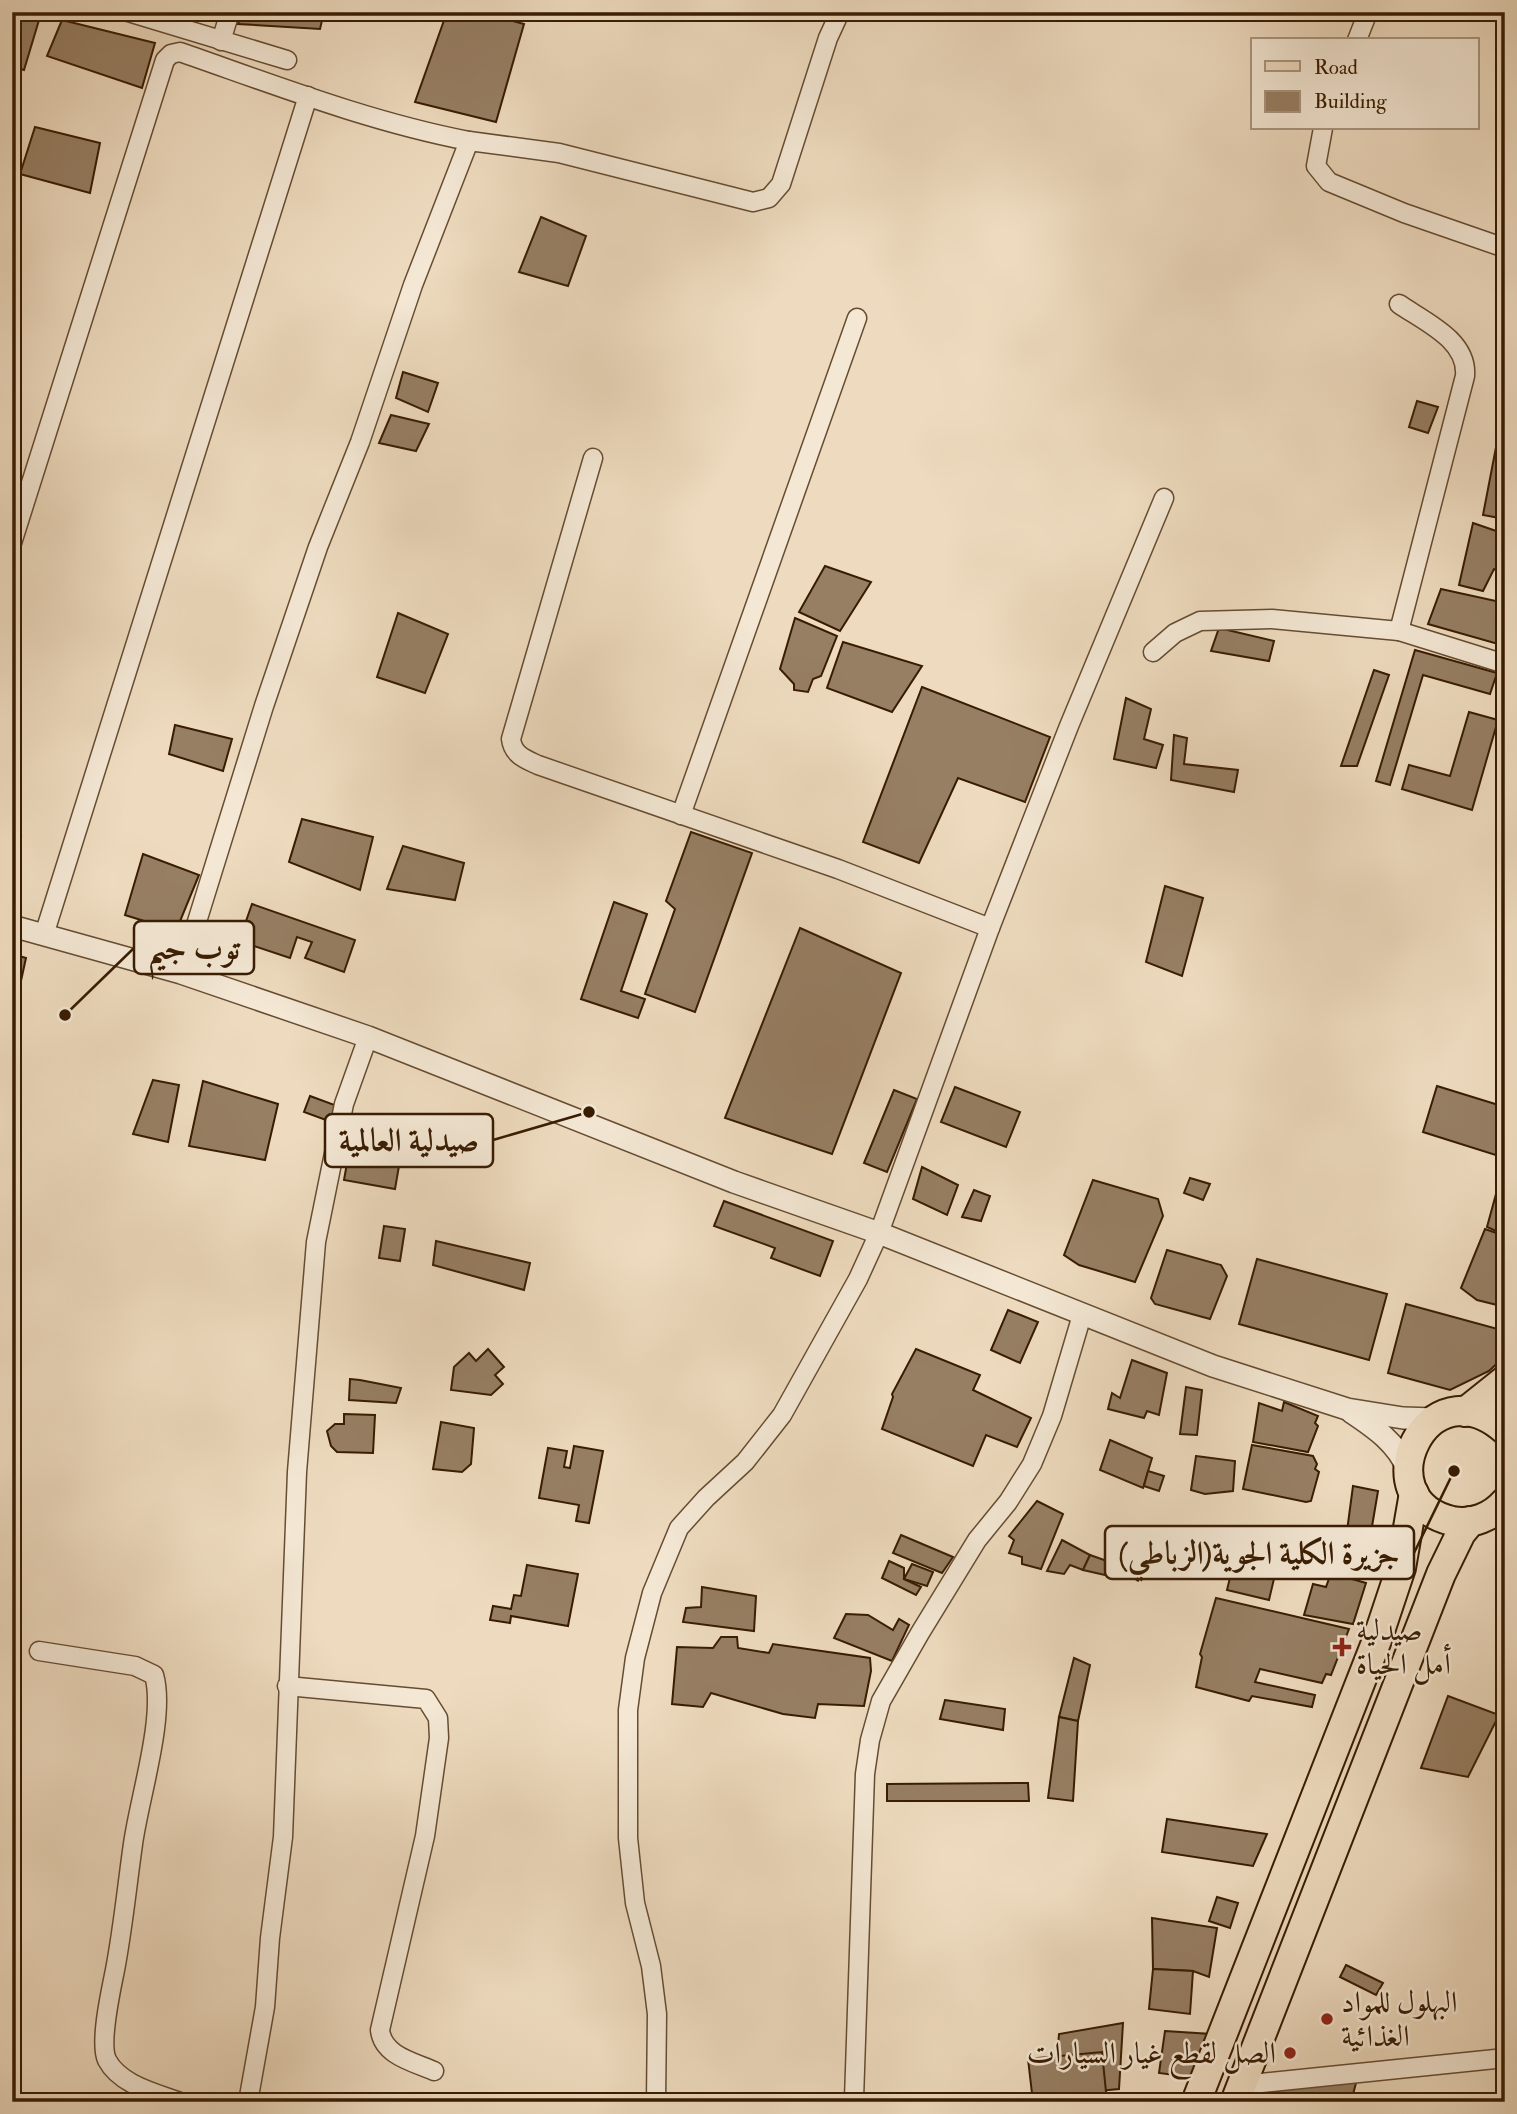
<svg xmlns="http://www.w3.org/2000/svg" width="1517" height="2114" viewBox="0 0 1517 2114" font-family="'IM FELL Double Pica',Amiri,serif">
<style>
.building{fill:#977f64;stroke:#381c02;stroke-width:2}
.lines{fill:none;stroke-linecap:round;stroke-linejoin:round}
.minor-casing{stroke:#664c31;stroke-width:21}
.tertiary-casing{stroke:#664c31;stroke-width:24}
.primary-casing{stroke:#381c02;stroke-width:32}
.minor{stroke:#f4e8d5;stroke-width:18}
.tertiary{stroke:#f4e8d5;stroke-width:21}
.primary{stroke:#eedbbf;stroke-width:28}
.poi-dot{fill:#8f2418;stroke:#f4e8d5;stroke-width:2.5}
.labels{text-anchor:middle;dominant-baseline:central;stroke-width:5;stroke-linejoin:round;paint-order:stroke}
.poi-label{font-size:30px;fill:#381c02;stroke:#f4e8d5;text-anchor:start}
.leader{fill:none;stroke:#381c02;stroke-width:2.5}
.callout-dot{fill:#381c02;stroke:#f4e8d5;stroke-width:2.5}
.callout{fill:#f4e8d5;stroke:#381c02;stroke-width:2.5}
.callout-label{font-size:32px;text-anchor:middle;font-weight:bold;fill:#381c02}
</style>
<rect width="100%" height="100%" fill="#eedbbf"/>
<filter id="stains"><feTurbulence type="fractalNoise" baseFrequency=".00286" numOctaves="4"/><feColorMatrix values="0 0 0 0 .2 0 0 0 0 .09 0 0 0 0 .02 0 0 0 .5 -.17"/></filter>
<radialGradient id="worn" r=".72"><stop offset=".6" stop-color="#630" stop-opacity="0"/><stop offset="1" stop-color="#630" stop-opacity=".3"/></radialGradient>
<g class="building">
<path d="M12,12H19L39,20L24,70L12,67Z"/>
<path d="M242,12H324L320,29L238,24Z"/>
<path d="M447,12H479L524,24L496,122L415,102Z"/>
<path d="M62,20L155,43L142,88L47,56Z"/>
<path d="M35,127L100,143L90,193L20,174Z"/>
<path d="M541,217L586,236L568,286L519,272Z"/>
<path d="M403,372L438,383L428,412L396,398Z"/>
<path d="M1417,401L1438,407L1428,433L1409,427Z"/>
<path d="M391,415L429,424L416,451L379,443Z"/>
<path d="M1497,442L1505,444V519L1483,515Z"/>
<path d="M1473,523L1505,534V574L1494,569L1483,591L1459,585Z"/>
<path d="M825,566L871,582L840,631L799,612Z"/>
<path d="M1441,589L1505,603V646L1428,624Z"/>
<path d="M398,613L448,634L425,693L377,677Z"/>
<path d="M795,618L837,636L821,676L813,679L808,692L794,690V684L780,669Z"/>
<path d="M1219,628L1274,641L1269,661L1211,651Z"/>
<path d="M843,642L922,666L892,712L827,688Z"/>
<path d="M1415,650L1497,673L1490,694L1423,675L1390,785L1376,781Z"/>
<path d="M1374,670L1389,675L1357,766H1341Z"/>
<path d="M922,687L1050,737L1025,802L958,778L919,863L863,842Z"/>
<path d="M1126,698L1151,709L1144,739L1163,745L1156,768L1114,759Z"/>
<path d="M1469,712L1498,720L1472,810L1402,789L1409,765L1450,776Z"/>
<path d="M175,725L232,739L223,771L169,754Z"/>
<path d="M1174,735L1187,738L1184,764L1238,770L1234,792L1171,780Z"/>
<path d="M302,819L373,837L360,890L289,862Z"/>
<path d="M691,832L752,853L695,1012L645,994L675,909L666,901Z"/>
<path d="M12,835L21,837L12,869Z"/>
<path d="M403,846L464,863L455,900L387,889Z"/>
<path d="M143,854L199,875L176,931L125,915Z"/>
<path d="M1165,886L1203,898L1182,976L1146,962Z"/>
<path d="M614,902L647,914L621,991L645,999L638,1018L581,999Z"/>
<path d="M252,904L355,940L344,972L305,958L312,942L297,937L290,958L239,941Z"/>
<path d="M800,928L901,973L832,1154L725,1118Z"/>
<path d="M12,954L26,958L12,1022Z"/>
<path d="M153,1080L179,1085L168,1142L133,1134Z"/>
<path d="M203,1081L278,1104L265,1160L189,1146Z"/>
<path d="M1437,1086L1505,1107V1158L1423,1132Z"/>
<path d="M955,1087L1020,1112L1006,1147L941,1122Z"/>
<path d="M894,1090L917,1099L887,1172L864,1163Z"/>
<path d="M310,1096L340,1107L334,1123L304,1112Z"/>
<path d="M349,1152L400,1160L395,1189L344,1180Z"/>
<path d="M922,1167L958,1185L947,1215L913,1199Z"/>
<path d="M1502,1172H1505V1235L1487,1227Z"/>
<path d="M1190,1178L1210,1184L1203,1200L1184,1193Z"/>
<path d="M1093,1180L1158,1199L1163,1216L1135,1282L1079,1265L1064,1255Z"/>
<path d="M974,1190L990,1196L981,1221L962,1217Z"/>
<path d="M724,1201L833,1241L820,1276L771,1258L775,1248L714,1226Z"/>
<path d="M384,1226L405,1229L400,1261L379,1258Z"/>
<path d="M1485,1229L1505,1236V1307L1477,1300L1461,1288Z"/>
<path d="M436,1241L530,1263L524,1290L433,1265Z"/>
<path d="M1167,1250L1221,1265L1227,1276L1210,1319L1155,1304L1151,1298Z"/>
<path d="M1257,1259L1387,1294L1369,1360L1239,1324Z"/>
<path d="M1406,1304L1505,1331V1356L1489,1371L1450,1390L1388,1373Z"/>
<path d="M1008,1310L1038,1322L1020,1363L991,1350Z"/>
<path d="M488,1349L504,1367L495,1375L503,1384L491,1395L451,1390L454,1367L469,1353L476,1361Z"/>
<path d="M916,1349L980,1375L973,1390L1031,1418L1017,1447L986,1435L973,1466L882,1429L893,1397L892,1394Z"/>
<path d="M1132,1360L1167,1373L1159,1415L1147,1411L1144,1418L1108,1409L1112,1393L1120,1398Z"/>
<path d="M350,1379L360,1380L401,1388L396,1403L349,1400Z"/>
<path d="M1186,1387L1202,1390L1197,1435L1180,1434Z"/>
<path d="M1284,1402L1318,1416L1315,1423L1318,1426L1308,1452L1253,1442L1259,1403L1282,1411Z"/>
<path d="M344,1414L375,1415L373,1453L337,1452L331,1446L327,1431L335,1424H344Z"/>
<path d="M441,1422L474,1428L471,1464L462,1472L433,1469Z"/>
<path d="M1110,1440L1152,1458L1143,1488L1100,1470Z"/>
<path d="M1252,1445L1313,1456L1317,1464L1315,1469L1319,1472L1311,1501L1306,1502L1243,1489Z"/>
<path d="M574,1446L603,1451L589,1523L576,1521L579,1505L539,1498L548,1448L567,1451L564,1467L570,1468Z"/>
<path d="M1196,1456L1235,1461L1233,1491L1205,1494L1191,1490Z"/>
<path d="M1148,1471L1164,1476L1159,1491L1144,1486Z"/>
<path d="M1353,1486L1378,1491L1366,1562L1343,1561Z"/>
<path d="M1037,1501L1063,1514L1041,1569L1022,1564V1557L1009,1553L1014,1540L1009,1536Z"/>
<path d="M1225,1534L1238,1536L1241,1540L1281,1549L1269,1600L1227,1590L1234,1561L1220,1558Z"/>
<path d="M901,1535L953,1557L942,1573L893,1553Z"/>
<path d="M1062,1540L1090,1555L1083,1570L1070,1565L1064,1574L1047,1571Z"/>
<path d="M1090,1555L1107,1561L1105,1575L1083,1570Z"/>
<path d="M889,1561L904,1568V1579L921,1587L916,1595L882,1578Z"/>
<path d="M912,1564L933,1572L927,1586L904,1579Z"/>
<path d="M527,1565L578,1574L568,1626L511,1616L510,1623L490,1620L493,1606L511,1609L514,1595L521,1596Z"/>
<path d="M1331,1573L1366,1583L1353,1624L1304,1615L1313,1584L1326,1587Z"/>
<path d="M702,1587L756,1596L754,1631L683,1622L686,1608L701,1607Z"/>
<path d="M1216,1598L1349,1629L1331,1675L1326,1674L1322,1683L1260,1669L1255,1682L1315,1695L1312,1707L1252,1696L1249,1701L1196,1687L1202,1657L1200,1654Z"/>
<path d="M846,1614L868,1615L893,1630L899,1619L909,1625L892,1661L834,1638Z"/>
<path d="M721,1637H737L738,1648L769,1653L773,1644L870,1658L871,1671L864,1706L818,1704L815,1718L783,1714L711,1693L703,1707L672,1704L677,1647L713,1648Z"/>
<path d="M1074,1658L1090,1665L1078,1721L1059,1717Z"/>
<path d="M1448,1696L1499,1715L1468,1777L1421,1768Z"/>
<path d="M945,1700L1005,1709L1003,1730L940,1719Z"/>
<path d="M1059,1717L1078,1721L1073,1801L1048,1798Z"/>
<path d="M1028,1783L1029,1801H887V1784Z"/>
<path d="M1505,1806V1852L1496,1851Z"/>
<path d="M1167,1819L1267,1834L1253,1866L1162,1852Z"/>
<path d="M1217,1897L1238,1903L1230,1928L1209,1921Z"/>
<path d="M1152,1918L1217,1928L1209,1977L1193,1971L1153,1969Z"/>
<path d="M1346,1965L1383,1983L1376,1995L1340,1977Z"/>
<path d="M1153,1969L1193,1971L1190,2014L1149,2009Z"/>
<path d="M1123,2023L1119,2089L1054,2095L1059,2034Z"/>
<path d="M1165,2031L1211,2034L1196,2078L1159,2073Z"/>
<path d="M1102,2052L1107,2102H1033L1028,2059Z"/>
<path d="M1282,2081L1356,2083L1351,2102H1275Z"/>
</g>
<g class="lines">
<g class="minor-casing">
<g id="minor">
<path d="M128,12L287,60"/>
<path d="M1357,40L1368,12"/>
<path d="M221,41L230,12"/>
<path d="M1323,128L1316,166L1329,182L1404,213L1505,248"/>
<path d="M1399,304C1425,322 1468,340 1465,376L1399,631"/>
<path d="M593,458L511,739C513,755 525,759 538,765L838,869L990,928"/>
<path d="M12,543L165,60L171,54L180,52C275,85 370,122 469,141"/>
<path d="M1153,652L1175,633L1200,621L1272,619L1399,631L1505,664"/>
<path d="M681,815L857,318"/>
<path d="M44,935L308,96"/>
<path d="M181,973L264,706L318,547L360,442L413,285L469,141L559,153L753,202L769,198L781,184L828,38L840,12"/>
<path d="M39,1651L135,1666L154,1675C166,1716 139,1799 133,1844C127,1886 123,1928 115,1970C111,1990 99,2043 107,2060C120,2085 156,2093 180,2102"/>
<path d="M287,1686L426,1699L438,1718L439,1738L425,1836L380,2030C383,2056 414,2062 434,2071"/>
<path d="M1242,2085L1505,2058"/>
<path d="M854,2099L865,1774L870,1740L881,1701L920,1633L977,1540L1008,1502L1032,1464L1052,1416L1082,1315"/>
<path d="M248,2102L265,2007L270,1938L283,1837L297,1472L316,1242L344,1104L368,1037"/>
<path d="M656,2102L657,2014L651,1966L635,1903L628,1838V1710L635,1658L652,1593L679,1528L706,1498L745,1462L782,1415L858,1279L879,1233L990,928L1069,726L1164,498"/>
</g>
</g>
<g class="tertiary-casing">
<g id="tertiary">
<path d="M12,926L181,973L368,1037L734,1182L879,1233L1213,1366L1347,1409L1403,1418L1435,1419"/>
<path d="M1351,1412C1375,1428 1397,1443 1408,1470"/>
</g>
</g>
<g class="primary-casing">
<g id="primary">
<path d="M1465,1412L1505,1380"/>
<path d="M1505,1430C1427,1361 1362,1500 1452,1521C1472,1525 1492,1517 1505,1502"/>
<path d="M1196,2102L1377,1640L1401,1568L1414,1493"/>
<path d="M1235,2102L1441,1574L1461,1533L1471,1521"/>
</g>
</g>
<use href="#minor" class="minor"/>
<use href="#tertiary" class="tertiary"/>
<use href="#primary" class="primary"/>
</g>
<g class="poi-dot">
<path d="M1338.5 1636.5h7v7h7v7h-7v7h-7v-7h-7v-7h7z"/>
<circle cx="1327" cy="2019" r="7"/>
<circle cx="1290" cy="2053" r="7"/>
</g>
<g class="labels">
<g class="poi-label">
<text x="1356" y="1630">صيدلية<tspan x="1356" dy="34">أمل الحياة</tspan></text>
<text x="1341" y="2002">البهلول للمواد<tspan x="1341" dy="34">الغذائية</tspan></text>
<text x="1276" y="2053" text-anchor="end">الصل لقطع غيار السيارات</text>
</g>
</g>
<path class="leader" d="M65 1015L134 948M589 1112L493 1140M1454 1471L1414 1553"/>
<g class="callout-dot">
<circle cx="65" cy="1015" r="7"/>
<circle cx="589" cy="1112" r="7"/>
<circle cx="1454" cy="1471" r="7"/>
</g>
<g class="callout">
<rect x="134" y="921" width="120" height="53" rx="7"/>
<rect x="325" y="1114" width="168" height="53" rx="7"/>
<rect x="1105" y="1526" width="309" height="53" rx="7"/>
</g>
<g class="callout-label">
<text x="194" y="959">توب جيم</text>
<text x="409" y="1151">صيدلية العالمية</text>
<text x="1259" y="1564">جزيرة الكلية الجوية(الزباطي)</text>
</g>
<rect width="1517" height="2114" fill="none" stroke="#eedbbf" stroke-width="42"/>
<rect x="14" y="14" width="1489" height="2086" fill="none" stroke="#381c02" stroke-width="3.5"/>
<rect x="21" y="21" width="1475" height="2072" fill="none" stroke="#381c02" stroke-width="2"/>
<rect x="1251" y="38" width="228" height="91" fill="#f4e8d5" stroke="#a99681" stroke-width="2"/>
<rect x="1265" y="61" width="35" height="10" fill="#eedbbf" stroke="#a99681" stroke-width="2"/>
<text x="1314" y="74" font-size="21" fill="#381c02">Road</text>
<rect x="1265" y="91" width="35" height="21" fill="#977f64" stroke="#a99681" stroke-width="2"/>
<text x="1314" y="108" font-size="21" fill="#381c02">Building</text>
<rect width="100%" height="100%" filter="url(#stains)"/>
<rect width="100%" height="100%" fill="url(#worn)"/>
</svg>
